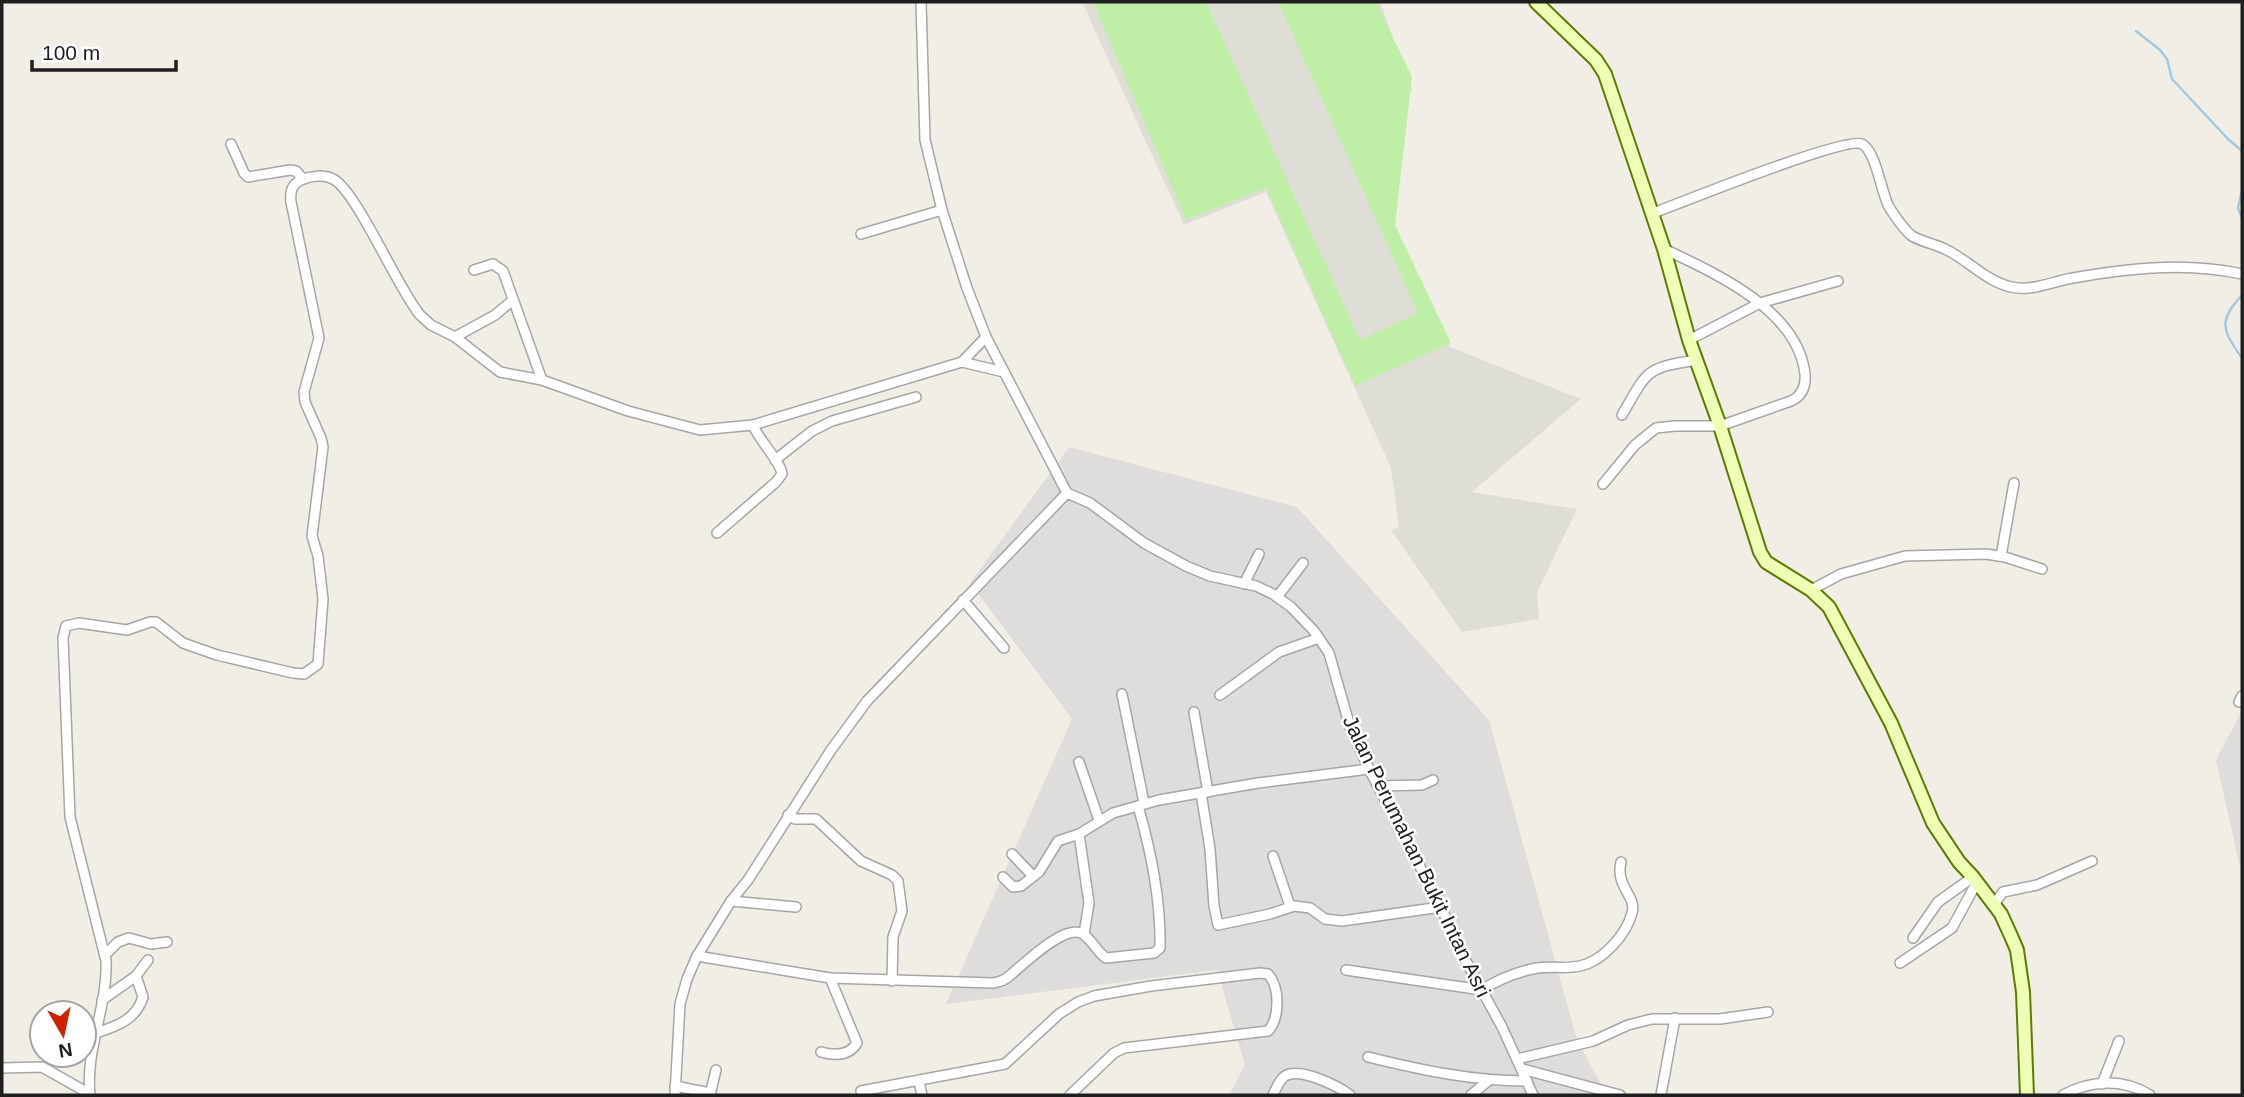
<svg xmlns="http://www.w3.org/2000/svg" width="2244" height="1097" viewBox="0 0 2244 1097" font-family="Helvetica,sans-serif">
<style>
.residential{fill:#dedddc}
.airport{fill:#dfded6}
.grass{fill:#bfefa7}
.lines{fill:none;stroke-linecap:round;stroke-linejoin:round}
.stream{stroke:#a2c9e2;stroke-width:2.5}
.street-casing{stroke:#a6a6a6;stroke-width:12}
.secondary-casing{stroke:#5b7d00;stroke-width:16}
.street{stroke:#fff;stroke-width:9}
.secondary{stroke:#effeb5;stroke-width:12}
.labels{text-anchor:middle;dominant-baseline:central;stroke-width:5;stroke-linejoin:round;paint-order:stroke}
.street-label{font-size:21px;fill:#1f1f1f;stroke:#fff}
</style>
<rect width="100%" height="100%" fill="#f1efe5"/>
<g class="residential">
<path d="M1069,447L1297,507L1489,720L1577,1040L1607,1095H1229L1245,1065L1217,970L946,1004L1072,719L970,583Z"/>
<path d="M2242,710V876L2216,760Z"/>
</g>
<path class="airport" d="M1082,2H1380L1412,90L1408,93L1395,226L1450,347L1581,399L1472,492L1577,509L1537,592L1539,619L1462,632L1391,530L1399,527L1391,468L1266,192L1184,225Z"/>
<path class="grass" d="M1093,2H1206L1360,340L1418,313L1278,2H1376L1412,77L1395,225L1451,343L1355,386L1266,188L1186,220Z"/>
<g class="lines">
<g class="stream">
<path d="M2136,31L2160,50L2167,59L2172,79L2228,139L2242,151"/>
<path d="M2242,190L2238,208L2242,218"/>
<path d="M2242,295C2218,321 2222,330 2242,358"/>
</g>
<g class="street-casing">
<g id="street">
<path d="M921,2L925,140L942,210L967,288L986,337L1067,493"/>
<path d="M231,144L244,173L248,177L290,170L296,171L303,179"/>
<path d="M1651,214C1677,204 1846,136 1862,144C1876,151 1881,192 1889,207C1895,216 1903,229 1912,236C1922,242 1936,244 1947,250C1969,261 1986,281 2011,287C2031,292 2054,281 2073,278C2129,268 2186,262 2242,274"/>
<path d="M861,234L942,210"/>
<path d="M474,270L493,264L503,271L542,380"/>
<path d="M455,337L495,315L513,300"/>
<path d="M1689,340L1760,303L1838,281"/>
<path d="M962,362L1004,372"/>
<path d="M1622,415C1648,370 1645,368 1697,360"/>
<path d="M775,460L812,431L832,421L916,397"/>
<path d="M1603,484L1635,445L1656,428L1675,426H1720L1791,401C1802,396 1806,387 1805,374C1798,310 1715,273 1664,249"/>
<path d="M717,533L776,482L782,474C780,460 759,441 753,425"/>
<path d="M2001,556L2014,483"/>
<path d="M1244,584L1259,554"/>
<path d="M1811,590L1841,574L1905,556L1986,554L2005,557L2042,569"/>
<path d="M1277,597L1303,563"/>
<path d="M963,600L1004,648"/>
<path d="M1122,694L1144,803"/>
<path d="M1220,695L1279,652L1319,638"/>
<path d="M2239,702L2242,696"/>
<path d="M1194,712L1208,792"/>
<path d="M1079,762L1099,820"/>
<path d="M1378,786L1422,785L1433,780"/>
<path d="M1201,793L1210,849L1214,906L1218,925L1270,914L1294,906L1310,908L1325,919L1342,921L1441,907"/>
<path d="M788,815L795,819H816L861,861L892,875L898,881L902,911L893,937L892,981"/>
<path d="M1079,834L1089,903L1084,934"/>
<path d="M1012,854L1033,876"/>
<path d="M1273,856L1290,906"/>
<path d="M1003,877L1013,887L1021,886L1039,872L1058,841L1079,834L1113,813L1159,800L1258,783L1369,769"/>
<path d="M731,901L796,907"/>
<path d="M1995,907L1997,900L2003,892L2037,885L2092,861"/>
<path d="M1913,938L1938,902L1973,877"/>
<path d="M106,954L118,942L129,938L151,944L167,942"/>
<path d="M697,956L830,978L993,983C998,982 1004,981 1008,977C1021,967 1065,922 1083,934C1092,940 1097,952 1106,958L1154,953L1160,948C1161,901 1151,851 1138,806"/>
<path d="M1900,963L1952,928L1977,882"/>
<path d="M1346,970L1482,990C1499,979 1516,972 1537,968C1551,966 1566,969 1580,966C1603,961 1626,935 1632,913C1637,896 1615,887 1621,862"/>
<path d="M102,1000L136,976L148,960"/>
<path d="M96,1033C117,1026 136,1020 143,997L136,976"/>
<path d="M821,1052C835,1056 849,1056 857,1043L830,978"/>
<path d="M1368,1057C1421,1070 1472,1081 1527,1081"/>
<path d="M1517,1059L1593,1041L1628,1025L1652,1019H1720L1768,1012"/>
<path d="M2,1068L42,1067L90,1094"/>
<path d="M1522,1069L1620,1095"/>
<path d="M919,1082L922,1095"/>
<path d="M2102,1084L2119,1041"/>
<path d="M675,1086L710,1093"/>
<path d="M861,1091L1005,1064L1059,1014L1078,1002L1094,996L1151,986L1260,973L1268,974C1280,987 1280,1018 1268,1031L1124,1048L1114,1053L1070,1095"/>
<path d="M90,1095C85,1050 108,1006 106,961L70,817L63,638L66,626L79,623L127,630L150,622H156L183,643L217,655L293,673L304,674L318,664L323,599L318,556L312,536L323,447L321,438L305,402L304,392L319,338L291,202C290,192 291,185 301,180C310,176 324,174 333,179C356,190 398,289 420,315L431,325L455,337L500,372L542,380L628,411L700,430L753,425L962,362L986,337"/>
<path d="M675,1095L680,1004L687,979L697,956L731,901L748,880L831,750L867,701L1067,493L1090,503L1144,543L1186,566L1210,576L1256,586L1273,594L1291,607L1314,631L1329,653L1350,727L1369,769L1441,907L1461,952L1502,1027L1533,1095"/>
<path d="M710,1095L716,1070"/>
<path d="M1273,1095C1276,1089 1279,1080 1285,1076C1300,1067 1338,1086 1350,1095"/>
<path d="M1471,1095L1488,1081"/>
<path d="M1661,1095L1675,1018"/>
<path d="M2063,1095C2091,1080 2123,1078 2150,1095"/>
</g>
</g>
<g class="secondary-casing">
<path id="secondary" d="M1536,2L1596,60L1605,74L1664,249L1689,340L1720,426L1760,552L1766,562L1811,590L1829,607L1891,723L1933,823L1959,862L1973,877L2001,914L2011,936L2017,950L2023,992L2027,1095"/>
</g>
<use href="#street" class="street"/>
<use href="#secondary" class="secondary"/>
</g>
<g class="labels">
<g class="street-label">
<text transform="translate(1417 856) rotate(64)">Jalan Perumahan Bukit Intan Asri</text>
</g>
</g>
<rect width="2244" height="1097" fill="none" stroke="#1f1f1f" stroke-width="7"/>
<g transform="translate(63 1034) rotate(171)"><circle r="33" fill="#ffffff" stroke="#a5a5a5" stroke-width="2"/>
<path d="M0-5L12 26L0 18L-12 26Z" fill="#cf2100"/>
<text y="-10" font-size="19" font-weight="bold" text-anchor="middle" fill="#1f1f1f">N</text>
</g>
<path d="M32 60v10h144v-10" fill="none" stroke="#1f1f1f" stroke-width="3.5"/>
<text x="42" y="60" font-size="21" fill="#1f1f1f" stroke="#ffffff" stroke-width="5" paint-order="stroke">100 m</text>
</svg>
